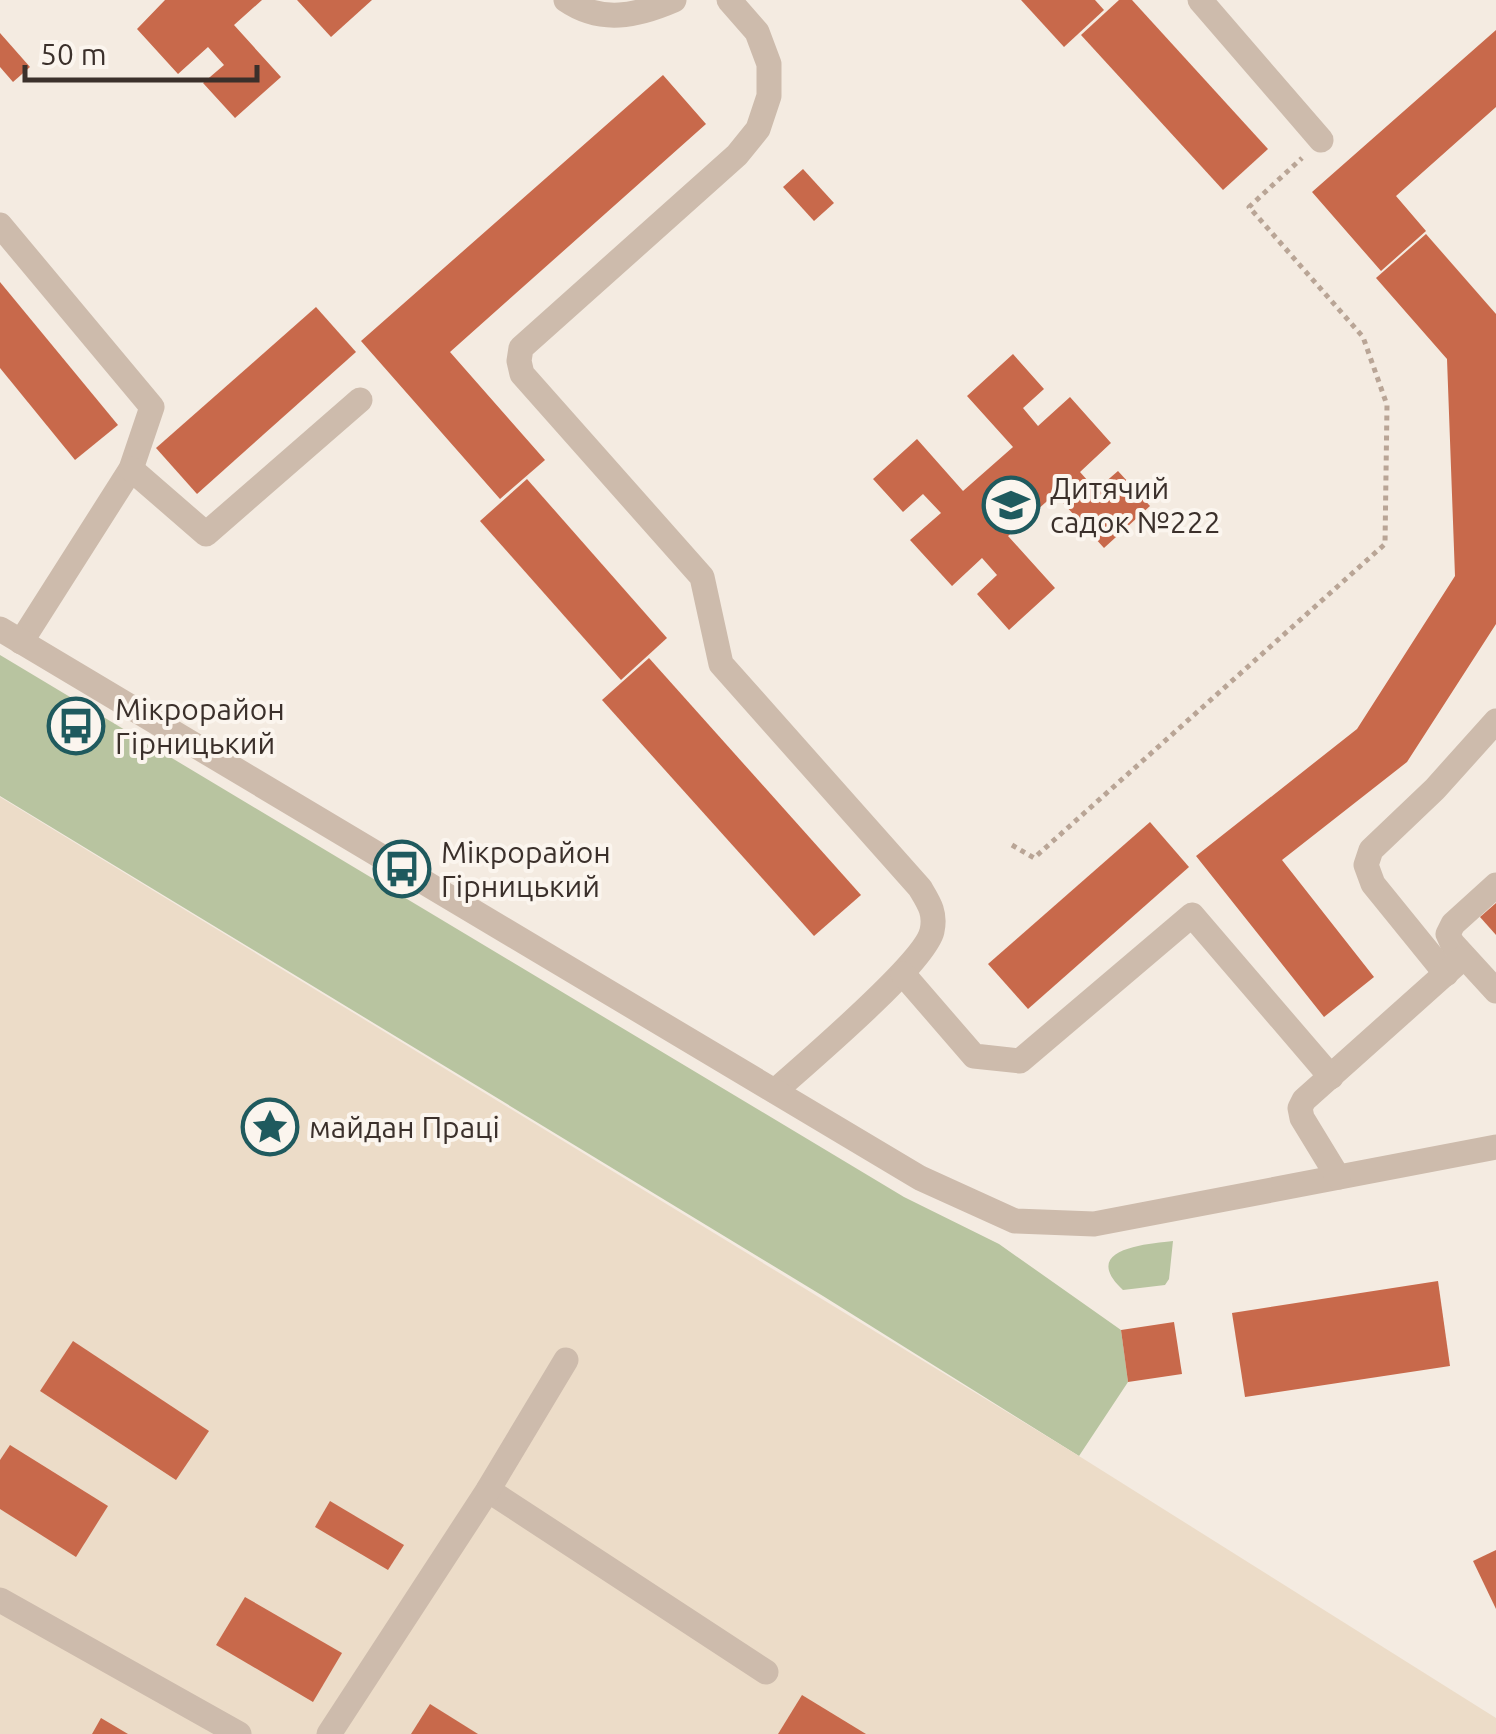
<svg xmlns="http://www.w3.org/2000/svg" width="1496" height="1734" viewBox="0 0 1496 1734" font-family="Ubuntu,sans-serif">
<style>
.green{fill:#b8c4a0}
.plaza{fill:#ecdcc8}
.building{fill:#c8694b}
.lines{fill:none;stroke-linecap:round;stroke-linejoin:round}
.path{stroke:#b9a596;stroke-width:5;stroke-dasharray:5 5;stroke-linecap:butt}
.minor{stroke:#cdbbac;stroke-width:25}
.labels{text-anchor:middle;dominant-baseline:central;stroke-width:8;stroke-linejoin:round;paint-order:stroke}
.poi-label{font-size:30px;fill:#3b302b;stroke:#fbf5ee;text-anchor:start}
</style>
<rect width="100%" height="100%" fill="#f4ebe1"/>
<g class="green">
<path d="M0,655L904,1197L999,1244L1121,1330L1128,1382L1079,1456L823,1296L0,796Z"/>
<path d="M1173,1241L1169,1279L1165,1285L1123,1290C1079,1249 1146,1244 1173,1241Z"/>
</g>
<path class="plaza" d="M0,797L1079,1456L1496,1718V1734H0Z"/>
<g class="building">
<path d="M165,0H262L234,25L281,77L235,118L203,83L224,65L208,47L178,74L137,29Z"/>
<path d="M297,0H372L331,37Z"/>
<path d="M1021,0H1095L1104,10L1064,47Z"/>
<path d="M1119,0H1132L1268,149L1223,190L1081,35Z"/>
<path d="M1496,30V107L1396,196L1426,231L1381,271L1312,192Z"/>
<path d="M0,33L30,67L13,82L0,67Z"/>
<path d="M663,75L706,124L450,352L545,460L500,499L361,341Z"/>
<path d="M803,169L834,203L814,221L783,187Z"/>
<path d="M1426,234L1496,314V624L1407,762L1282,860L1374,977L1324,1017L1196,856L1357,729L1455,576L1447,359L1376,278Z"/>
<path d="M0,282L118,425L75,460L0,368Z"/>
<path d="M316,307L356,352L197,494L156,448Z"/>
<path d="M1013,354L1044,389L1023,408L1038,426L1070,397L1111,443L1080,472L1096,490L1118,471L1150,506L1104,548L1055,494L1008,536L1055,588L1009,630L977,594L997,575L982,558L952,586L910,540L941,513L923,494L903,512L873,479L917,439L963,491L1013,447L967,396Z"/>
<path d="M527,479L667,638L621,680L480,521Z"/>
<path d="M649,658L861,895L814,936L602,700Z"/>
<path d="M1150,822L1189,867L1028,1009L988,964Z"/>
<path d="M1496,903V935L1480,917Z"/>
<path d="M1438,1281L1450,1366L1245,1397L1232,1313Z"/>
<path d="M1174,1322L1182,1374L1128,1382L1121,1330Z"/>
<path d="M73,1341L209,1431L176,1480L40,1391Z"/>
<path d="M10,1445L108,1506L76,1557L0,1509V1460Z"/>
<path d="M330,1501L404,1545L388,1570L315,1527Z"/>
<path d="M1496,1550V1609L1473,1561Z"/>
<path d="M245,1597L342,1653L313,1702L216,1645Z"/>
<path d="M802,1695L866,1734H778Z"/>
<path d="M430,1704L478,1734H411Z"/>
<path d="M101,1718L128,1734H92Z"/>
</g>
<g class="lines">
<path class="path" d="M1012,845L1034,858L1385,544L1387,405L1363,337L1249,207L1302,158"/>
<g class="minor">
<path d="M566,0C601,24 637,16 674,0"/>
<path d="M729,0L757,32L769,64V96L758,129L737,155L521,348L519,361L522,374L702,577L721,664L920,888C929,903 936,913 932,931C925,963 805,1064 775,1091"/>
<path d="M1200,0L1321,140"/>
<path d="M0,225L152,407L131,469L21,642"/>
<path d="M131,469L206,534L360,400"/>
<path d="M0,629L920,1178L1015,1221L1094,1224L1496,1147"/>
<path d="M1496,885L1453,924L1448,934L1452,943L1496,991"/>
<path d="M903,974L974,1056L1020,1061L1192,915L1331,1077"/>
<path d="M1446,974L1373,884L1366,865L1371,850L1435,789L1496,721"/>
<path d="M1338,1177L1302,1118L1300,1108L1304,1100L1464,957"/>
<path d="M488,1490L766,1672"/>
<path d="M0,1600L239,1734"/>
<path d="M329,1734L488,1490L566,1360"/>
</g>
</g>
<defs>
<g id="school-ring" transform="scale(2.875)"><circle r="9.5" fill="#fbf5ee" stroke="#1f5a5e" stroke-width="1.5"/><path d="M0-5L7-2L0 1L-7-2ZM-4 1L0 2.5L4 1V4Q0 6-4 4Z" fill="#1f5a5e"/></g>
<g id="bus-ring" transform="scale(2.875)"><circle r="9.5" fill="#fbf5ee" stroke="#1f5a5e" stroke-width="1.5"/><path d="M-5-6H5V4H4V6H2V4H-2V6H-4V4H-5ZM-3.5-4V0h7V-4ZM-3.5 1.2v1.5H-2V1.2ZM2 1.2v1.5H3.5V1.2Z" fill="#1f5a5e"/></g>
<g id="sight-ring" transform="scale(2.875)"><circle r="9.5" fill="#fbf5ee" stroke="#1f5a5e" stroke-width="1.5"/><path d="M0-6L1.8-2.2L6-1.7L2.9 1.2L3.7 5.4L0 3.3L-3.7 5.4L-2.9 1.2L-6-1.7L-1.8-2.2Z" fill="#1f5a5e"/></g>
</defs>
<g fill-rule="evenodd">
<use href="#school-ring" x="1011" y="505"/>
<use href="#bus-ring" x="76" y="726"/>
<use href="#bus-ring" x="402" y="869"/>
<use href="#sight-ring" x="270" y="1127"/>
</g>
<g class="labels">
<g class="poi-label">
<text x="1050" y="488">Дитячий<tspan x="1050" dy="34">садок №222</tspan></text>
<text x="115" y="709">Мікрорайон<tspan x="115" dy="34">Гірницький</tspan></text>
<text x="441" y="852">Мiкрорайон<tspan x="441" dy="34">Гiрницький</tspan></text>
<text x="309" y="1127">майдан Праці</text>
</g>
</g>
<path d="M25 65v15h232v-15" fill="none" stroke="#3b302b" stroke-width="5"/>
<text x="40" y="65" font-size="30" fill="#3b302b" stroke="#fbf5ee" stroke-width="8" paint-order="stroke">50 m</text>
</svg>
